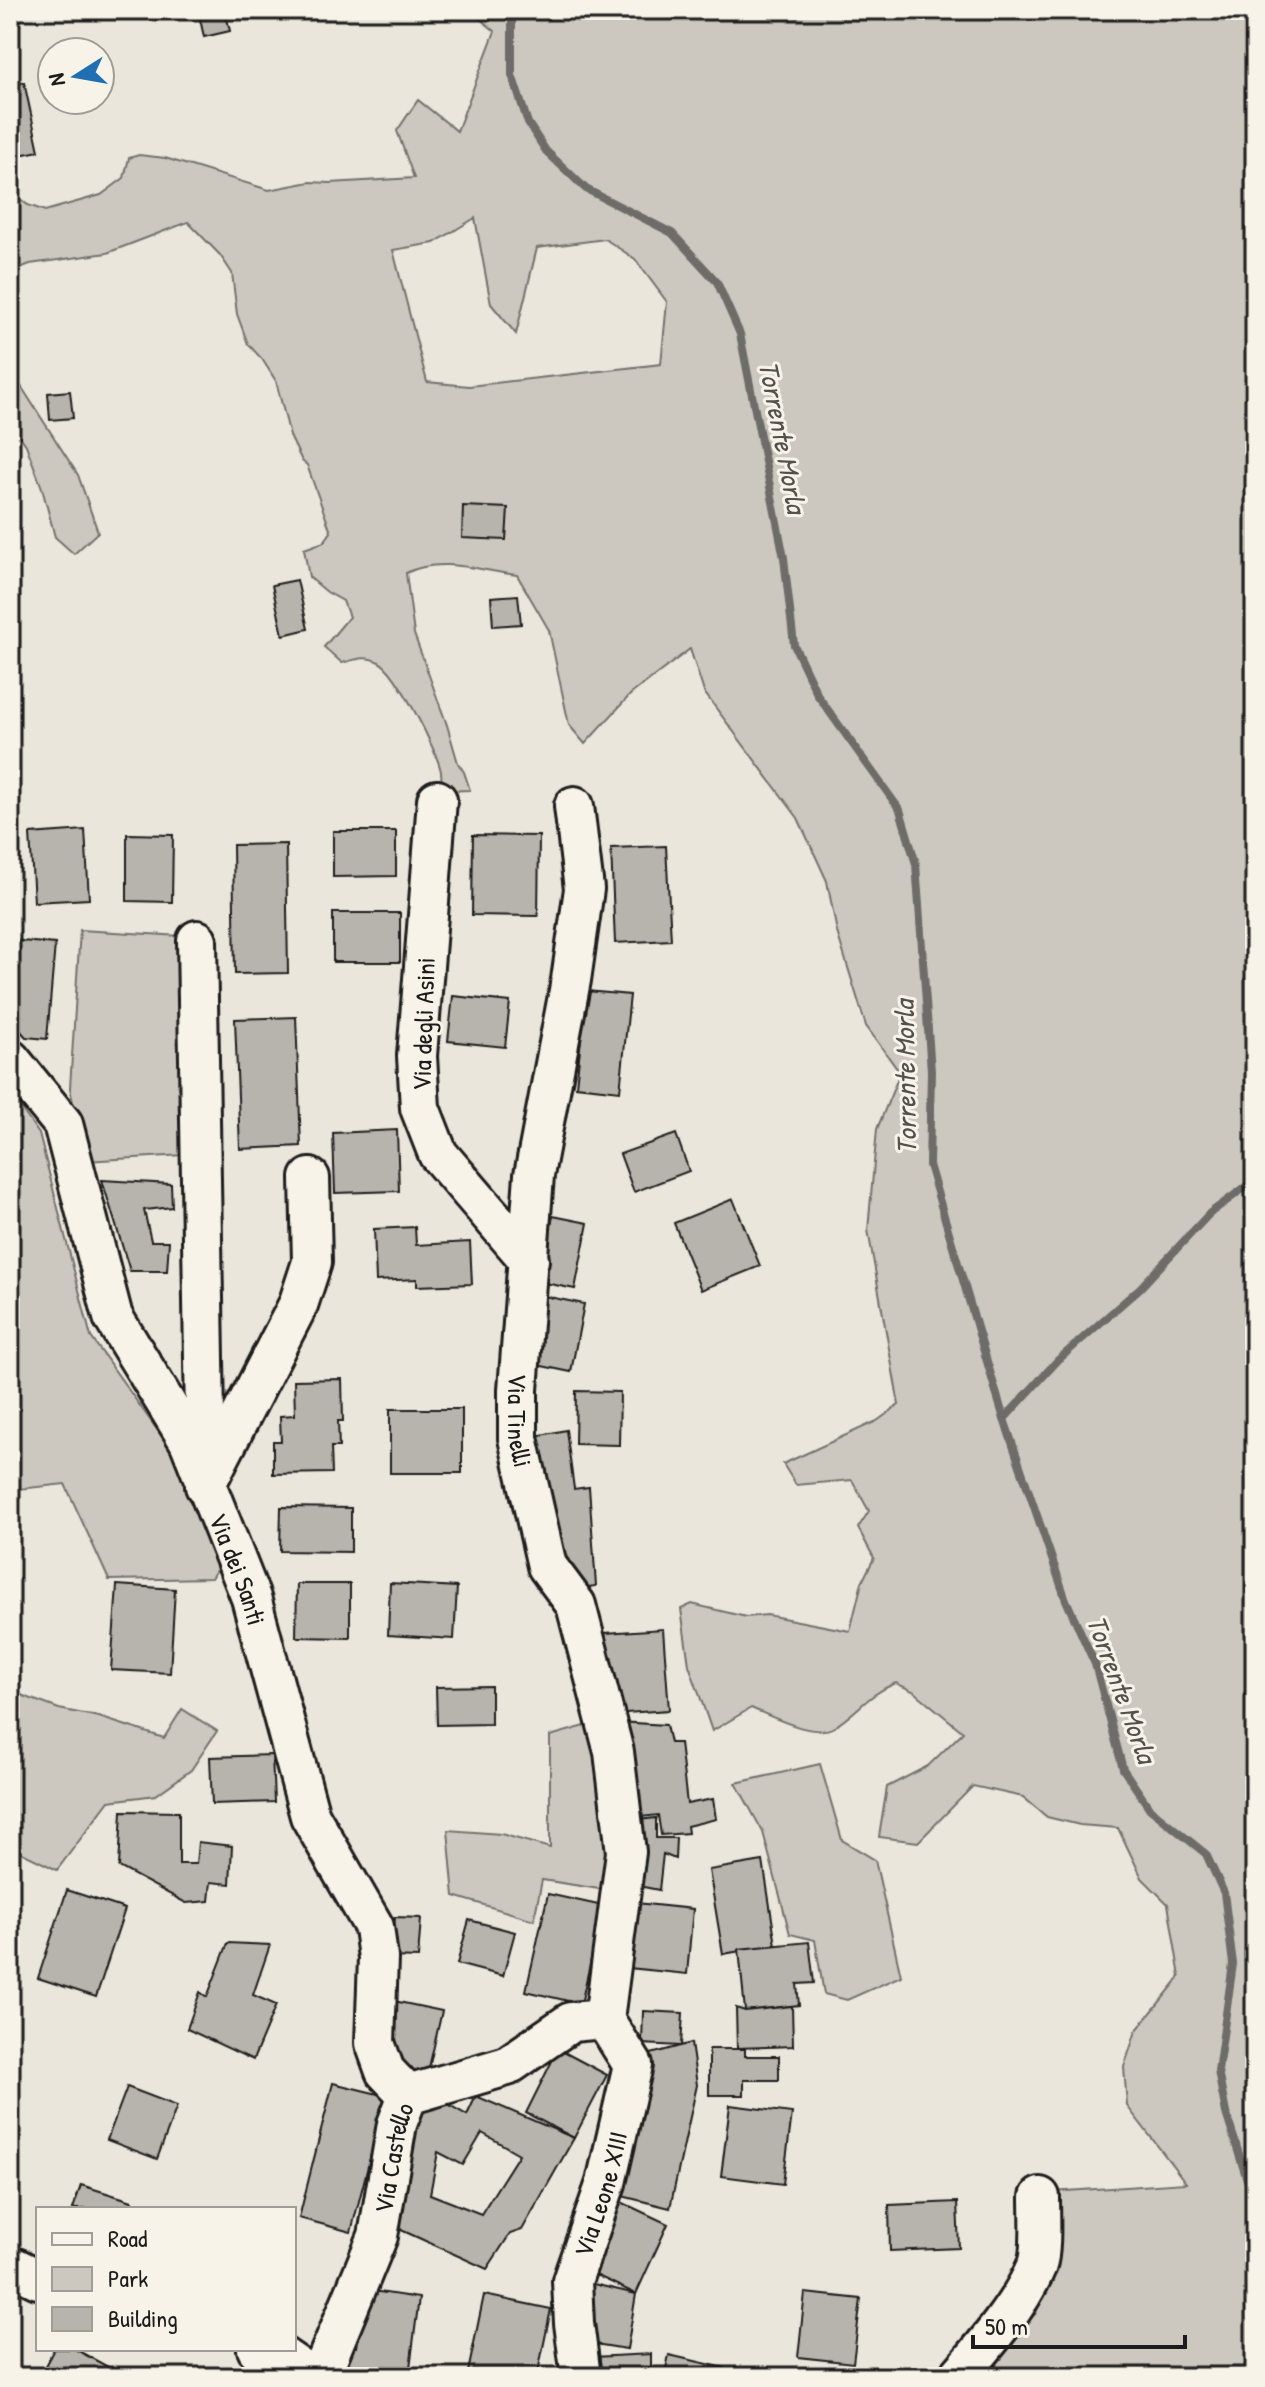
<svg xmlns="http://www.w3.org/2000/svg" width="1265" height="2387" viewBox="0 0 1265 2387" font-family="'Patrick Hand',sans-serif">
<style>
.green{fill:#ccc8c0;stroke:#74726e;stroke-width:2;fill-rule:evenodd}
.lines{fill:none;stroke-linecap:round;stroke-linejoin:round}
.stream{stroke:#6d6c68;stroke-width:8}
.building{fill:#b6b4ac;stroke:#1c1c1c;stroke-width:2;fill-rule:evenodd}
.minor-casing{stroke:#1c1c1c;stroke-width:44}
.minor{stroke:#f7f3e8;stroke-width:38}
.labels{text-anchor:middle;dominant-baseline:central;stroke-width:6;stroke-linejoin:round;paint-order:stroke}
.street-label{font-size:26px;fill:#1c1c1c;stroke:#f7f3e8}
.water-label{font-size:28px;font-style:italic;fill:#52514e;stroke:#f7f3e8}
</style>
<rect width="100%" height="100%" fill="#eae6dc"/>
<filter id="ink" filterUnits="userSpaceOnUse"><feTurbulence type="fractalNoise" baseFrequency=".0125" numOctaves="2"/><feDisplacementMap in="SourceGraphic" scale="16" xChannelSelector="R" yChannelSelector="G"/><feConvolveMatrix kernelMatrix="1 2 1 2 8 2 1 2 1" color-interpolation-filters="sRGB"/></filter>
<g filter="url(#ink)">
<g class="green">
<path d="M469,10H1255V2377H976L1036,2313L1057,2253L1052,2192L1186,2183L1127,2106L1124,2067L1136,2031L1180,1977L1168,1904L1142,1878L1118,1828L1080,1825L1047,1817L1023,1797L973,1786L918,1842L879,1837L887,1787L928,1766L963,1732L915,1692L896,1683C868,1694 858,1712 834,1727C814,1739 771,1716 751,1708L712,1731L689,1665L681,1609L692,1604L746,1617L767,1615L850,1631L862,1582L874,1558L858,1528L869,1511L852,1480L796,1485L783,1464L877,1421L899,1405L868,1230L877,1129L900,1073L866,1026L837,932L827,881L798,818L704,692L690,649L631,694L585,744L569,725L549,630L517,575C482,571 440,556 406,573L414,634L447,725L458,763L464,772L470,790L440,791C441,785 442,778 441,772C438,752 396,670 379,662C365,655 357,659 342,663L324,647L349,617L343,601L327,592L309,577L304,549L324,542L331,532L307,465L302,461L290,436L276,381L262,359L248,344L237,314L232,273L220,255L188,222L107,253L30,264L10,272V192L28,205L45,211L101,195L124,178L129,158L139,155L165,158L269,190L310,182L330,183L414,178L397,131L418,100L457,131L495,31ZM475,218L491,304L516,334L537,248L605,239L635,259L667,302L661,364L469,386L427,382L393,250L434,243Z"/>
<path d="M10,369L78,475L98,532L74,554L55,537L42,488L26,445L10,421Z"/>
<path d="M80,930L182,936L184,1155L85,1161L70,1088Z"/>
<path d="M10,1093L39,1134L91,1337L170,1448L223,1560L211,1578L109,1580L65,1484L10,1490Z"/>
<path d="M10,1691L59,1709L99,1717L164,1738L182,1709L217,1731L191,1770L156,1795L109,1801L57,1870L10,1847Z"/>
<path d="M599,1722L616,1846L606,1890L542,1880L534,1920L454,1896L448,1830L501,1834L550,1848V1736Z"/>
<path d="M820,1764L842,1840L875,1860L901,1976L847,2000L824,1994L815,1940L790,1934L763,1832L736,1783Z"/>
</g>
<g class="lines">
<g class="stream">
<path d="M512,10V75L528,123L546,151L586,189L672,233L717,282L740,334L784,558L794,645L818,696L900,810L916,864L931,1071L929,1165L1004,1419L1066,1600L1095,1664L1123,1769L1150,1809L1206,1854L1224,1893L1233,1964L1218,2071L1226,2113L1255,2205"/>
<path d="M1004,1419L1058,1360L1140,1288L1210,1213L1255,1180"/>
</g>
</g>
<g class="building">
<path d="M198,10H225L230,31L204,37Z"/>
<path d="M24,82L39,151L10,157V85Z"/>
<path d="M70,391L73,418L50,420L48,393Z"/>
<path d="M463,506L508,508L506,540L462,538Z"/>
<path d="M297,580L308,629L283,635L272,585Z"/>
<path d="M518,595L521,624L493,626L491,597Z"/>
<path d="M85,830L89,899L34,902L30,834Z"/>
<path d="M333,831H396V876L333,877Z"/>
<path d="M127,834L173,835L172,902L127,901Z"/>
<path d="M473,835L539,836L538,916L472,915Z"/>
<path d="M286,844L288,973L235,974L233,845Z"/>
<path d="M666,846L671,940L615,943L611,848Z"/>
<rect x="333" y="913" width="67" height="49"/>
<path d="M10,940L55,944L47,1039L26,1037L10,1019Z"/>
<path d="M586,991L630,995L620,1091L576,1086Z"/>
<path d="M453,996L510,1002L505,1047L448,1041Z"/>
<path d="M296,1017L301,1146L240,1149L235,1019Z"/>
<path d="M397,1130L399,1191L335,1193L333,1133Z"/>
<path d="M676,1134L689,1171L634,1192L620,1154Z"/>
<path d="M102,1180L171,1184L172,1207L144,1210L151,1241H169L167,1271H130Z"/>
<path d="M733,1199L760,1266L701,1290L674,1223Z"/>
<path d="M553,1216L588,1223L575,1289L540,1282Z"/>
<path d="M415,1227L416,1245L470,1242L472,1284L417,1286V1279L376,1281L374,1229Z"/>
<path d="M544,1296L584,1304L571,1372L532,1364Z"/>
<path d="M342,1379L343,1421H338L339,1447H331L332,1473L273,1474V1441H281L280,1416L295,1415L294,1380Z"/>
<path d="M576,1391L620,1392L619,1445L575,1444Z"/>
<rect x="390" y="1409" width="72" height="64"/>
<path d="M566,1430L574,1489L589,1487L596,1586L574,1589L526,1438Z"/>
<path d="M281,1507L351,1508V1552L280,1551Z"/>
<path d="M390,1583L457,1587L454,1639L388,1635Z"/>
<path d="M297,1584H350V1638L296,1637Z"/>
<path d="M117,1585L175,1589L170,1673L111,1670Z"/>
<path d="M663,1629L669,1710L611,1714L605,1633Z"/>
<path d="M491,1686V1724L437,1725L436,1687Z"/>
<path d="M618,1722L666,1725L670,1743H680L687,1804L713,1799L716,1819L687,1826L688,1833L661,1835L658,1815L632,1818Z"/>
<path d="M272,1755L274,1802L212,1804L210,1757Z"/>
<path d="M122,1811L179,1812V1864H196L198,1842L232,1846L230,1884L211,1882L209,1901L186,1903L119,1867Z"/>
<path d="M656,1818V1838H676L675,1859L663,1854L659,1890L628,1884L631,1821Z"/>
<path d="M763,1861L776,1945L723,1954L709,1870Z"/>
<path d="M67,1890L125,1909L96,1997L38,1978Z"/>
<path d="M548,1894L603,1906L581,2004L526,1991Z"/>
<path d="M636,1903L693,1909L687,1974L629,1968Z"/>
<path d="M395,1917L421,1918L418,1958L392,1957Z"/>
<path d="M469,1920L515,1932L503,1976L457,1964Z"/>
<path d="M809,1942L814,1983L797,1984L799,2005L745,2011L739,1949Z"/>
<path d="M228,1943L270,1945L253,1995L276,2005L253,2060L187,2029L200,1992L207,1997Z"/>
<path d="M394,2001L442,2011L426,2081L394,2074Z"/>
<path d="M792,2006L793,2046L737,2048L736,2008L745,2011Z"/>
<path d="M643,2011L683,2013L681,2046L642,2044Z"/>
<path d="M691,2043L697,2085L670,2208L622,2196L640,2057Z"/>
<path d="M558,2049L607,2075L574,2138L526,2113Z"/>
<path d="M709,2049H745V2056H779V2080H744V2095H709Z"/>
<path d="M333,2083L386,2096L351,2232L299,2218Z"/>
<path d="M127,2087L177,2106L157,2159L107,2140Z"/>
<path d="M432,2095L467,2115L476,2096L574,2138L522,2230L510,2234L487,2269L399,2229L401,2146ZM482,2133L519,2154L481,2214L430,2194L438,2152L463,2165Z"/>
<path d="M730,2105L792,2113L783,2184L721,2176Z"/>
<path d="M81,2185L132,2201L129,2209H73Z"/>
<path d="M619,2201L668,2224L636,2294L587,2271Z"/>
<path d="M957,2202L959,2248L890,2251L889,2205Z"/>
<path d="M585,2282L636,2294L627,2349L576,2341Z"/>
<path d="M366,2290L419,2298L410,2368L391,2367L386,2377H334L348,2345L357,2347Z"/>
<path d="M805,2293L861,2299L853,2363L798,2357Z"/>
<path d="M484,2295L551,2309L537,2377H467Z"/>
<path d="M54,2349H75L108,2367L102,2377H39Z"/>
<path d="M651,2354V2377H594L593,2357Z"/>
<path d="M669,2355L725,2368L723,2377H664Z"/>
</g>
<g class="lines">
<g class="minor-casing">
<g id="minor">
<path d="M437,800L417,1056L420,1108L438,1154L529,1260"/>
<path id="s1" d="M574,806L584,889L571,980L534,1175L518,1390V1438L547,1566L576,1605L614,1752L626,1852L604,2019"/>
<path id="s2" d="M10,1059L63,1124L113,1317L189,1441L251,1598L310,1816L374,1927L378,1958L375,2043L385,2071L408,2095"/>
<path d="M189,1441L205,1419L197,940"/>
<path d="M205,1486L298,1305L312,1262L310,1178"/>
<path d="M16,2268L38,2279"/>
<path d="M257,2349L280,2355L312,2377"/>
<path id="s3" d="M320,2377L378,2236L397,2124L408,2095L507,2066L571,2022L604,2019"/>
<path id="s4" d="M581,2377L574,2323L572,2281L606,2183L633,2065L604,2019"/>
<path d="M958,2377C985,2346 1021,2304 1037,2265C1042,2251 1040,2213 1040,2197"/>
</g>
</g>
<use href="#minor" class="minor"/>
</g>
</g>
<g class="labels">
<g class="street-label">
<text transform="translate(423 1024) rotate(-88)">Via degli Asini</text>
<text stroke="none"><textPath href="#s1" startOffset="620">Via Tinelli</textPath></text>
<text stroke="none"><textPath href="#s2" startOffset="566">Via dei Santi</textPath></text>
<text stroke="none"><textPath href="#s3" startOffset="232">Via Castello</textPath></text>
<text stroke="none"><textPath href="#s4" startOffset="188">Via Leone XIII</textPath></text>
</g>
<g class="water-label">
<text transform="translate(783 437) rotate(79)">Torrente Morla</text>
<text transform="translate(905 1077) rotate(-91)">Torrente Morla</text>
<text transform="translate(1122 1689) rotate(70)">Torrente Morla</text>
</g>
</g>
<rect width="1265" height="2387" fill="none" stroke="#f7f3e8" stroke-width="40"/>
<rect x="20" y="20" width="1225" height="2347" fill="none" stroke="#1c1c1c" stroke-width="3" filter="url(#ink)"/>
<rect x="36" y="2207" width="260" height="144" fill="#f7f3e8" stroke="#9f9d96" stroke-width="2"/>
<rect x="52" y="2233" width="40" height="12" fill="#f7f3e8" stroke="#9f9d96" stroke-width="2"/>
<text x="108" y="2247" font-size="24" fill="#1c1c1c">Road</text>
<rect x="52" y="2267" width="40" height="24" fill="#ccc8c0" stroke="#9f9d96" stroke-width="2"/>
<text x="108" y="2287" font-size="24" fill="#1c1c1c">Park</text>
<rect x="52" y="2307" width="40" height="24" fill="#b6b4ac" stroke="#9f9d96" stroke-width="2"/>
<text x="108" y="2327" font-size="24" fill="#1c1c1c">Building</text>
<g transform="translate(76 76) rotate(259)"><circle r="38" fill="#f7f3e8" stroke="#9f9d96" stroke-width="2"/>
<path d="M0-6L14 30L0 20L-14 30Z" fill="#1f6fb2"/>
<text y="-12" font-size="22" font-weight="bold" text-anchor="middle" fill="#1c1c1c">N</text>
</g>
<path d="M973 2335v12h212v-12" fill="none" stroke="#1c1c1c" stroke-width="4"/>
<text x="985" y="2335" font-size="24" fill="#1c1c1c" stroke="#f7f3e8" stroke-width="6" paint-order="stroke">50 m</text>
</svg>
